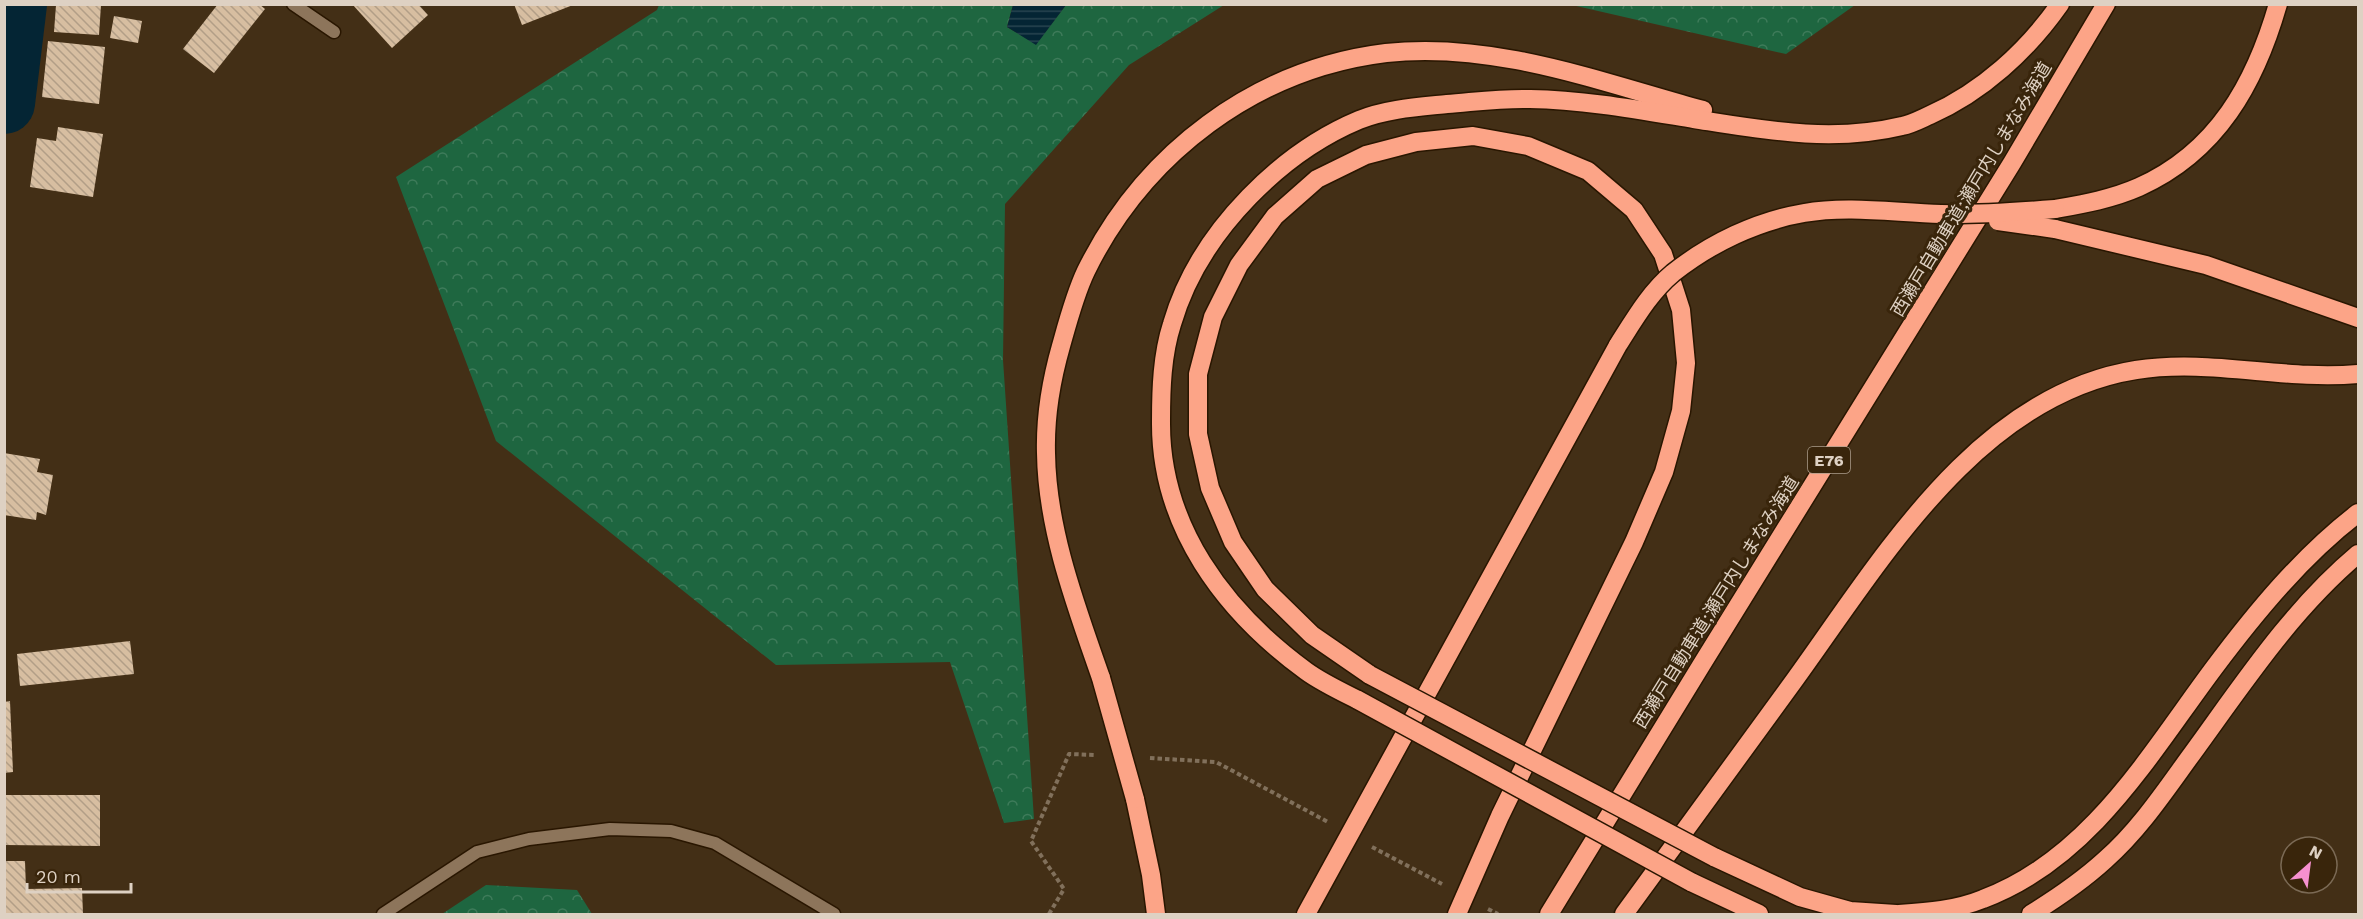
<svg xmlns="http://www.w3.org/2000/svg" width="2363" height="919" viewBox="0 0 2363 919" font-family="'Work Sans','Noto Sans JP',sans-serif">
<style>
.forest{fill:url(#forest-crowns)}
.water{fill:url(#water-rules)}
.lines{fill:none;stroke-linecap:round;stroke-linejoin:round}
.river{stroke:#042534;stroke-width:62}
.building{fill:url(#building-back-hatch)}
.street-casing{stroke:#291600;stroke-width:15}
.highway-casing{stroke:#291600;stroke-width:21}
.path{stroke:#81705b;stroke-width:4;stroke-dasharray:4.5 3;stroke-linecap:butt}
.street{stroke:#8d755b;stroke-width:12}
.highway{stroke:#fca487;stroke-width:18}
.highway-bridge-casing{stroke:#291600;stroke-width:21;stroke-linecap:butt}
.highway-bridge{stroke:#fca487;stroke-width:18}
.labels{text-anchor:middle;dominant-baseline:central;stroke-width:6;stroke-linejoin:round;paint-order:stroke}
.shield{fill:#39250b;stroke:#ac9d8c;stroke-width:1.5}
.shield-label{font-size:16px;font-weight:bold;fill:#ded1c3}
.street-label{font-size:18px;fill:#ded1c3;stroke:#39250b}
</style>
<defs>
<pattern id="forest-crowns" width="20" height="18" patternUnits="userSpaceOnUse" patternTransform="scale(1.5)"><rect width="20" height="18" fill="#1e6640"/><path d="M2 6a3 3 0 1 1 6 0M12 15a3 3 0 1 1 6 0" fill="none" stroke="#3e7b5a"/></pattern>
<pattern id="water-rules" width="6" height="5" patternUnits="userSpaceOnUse" patternTransform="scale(1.5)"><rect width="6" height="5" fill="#042534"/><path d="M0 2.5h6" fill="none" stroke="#284450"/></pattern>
<pattern id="building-back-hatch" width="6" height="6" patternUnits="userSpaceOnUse" patternTransform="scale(1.5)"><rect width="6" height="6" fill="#d7bea1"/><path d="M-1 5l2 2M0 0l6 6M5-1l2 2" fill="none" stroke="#b29e87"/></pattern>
</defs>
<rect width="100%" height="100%" fill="#432f16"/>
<g class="forest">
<path d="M659,5H1013L1007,27L1036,44L1066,5H1224L1129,65L1005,204L1003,360L1034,819L1004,823L950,662L776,665L496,441L396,177L657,10Z"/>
<path d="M1572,5L1855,4V5L1786,54Z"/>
<path d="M486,885L577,890L592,914H442Z"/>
</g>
<path class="water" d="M1013,5V4L1066,5L1036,45L1007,27Z"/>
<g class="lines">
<path class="river" d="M4,103L16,4"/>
</g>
<g class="building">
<path d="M218,4H259L265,9L214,73L183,49Z"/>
<path d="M352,4H418L428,15L392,48Z"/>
<path d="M514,4H573V5L522,25Z"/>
<path d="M56,5H101L99,35L54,32Z"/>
<path d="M114,16L142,21L138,43L110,38Z"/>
<path d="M48,41L105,47L99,104L42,97Z"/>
<path d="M58,127L103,134L93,197L30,187L37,138L56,141Z"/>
<path d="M4,453L40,459L37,472L53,475L46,515L37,512L36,520L4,515Z"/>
<path d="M130,641L134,674L20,686L17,654Z"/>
<path d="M10,701L13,772L4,773V702Z"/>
<path d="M4,795H100V846L4,845Z"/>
<path d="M4,861H25L26,889L82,888L83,914H4Z"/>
</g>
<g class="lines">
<g class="street-casing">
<g id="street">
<path d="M293,4L334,32"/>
<path d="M383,914L477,852L529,839L610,829L671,831L715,843L834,914"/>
</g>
</g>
<g class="highway-casing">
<g id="highway">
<path d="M2055,209C2083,204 2112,199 2139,187C2217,152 2255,84 2278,4"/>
<path d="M2055,229L2206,265L2358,318"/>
<path d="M1370,675L1312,635L1265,589L1233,542L1210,488L1198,434V374L1213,317L1239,265L1275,216L1317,179L1366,155L1416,142L1473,136L1528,146L1588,171L1634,210L1663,254L1681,310L1686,363L1681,411L1664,472L1634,542L1500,816L1457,914"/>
<path d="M1101,678C1076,606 1047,530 1046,453C1045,416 1051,381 1061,346C1068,321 1075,294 1086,271C1144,153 1255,69 1386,53C1494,41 1600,82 1703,110"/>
<path d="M1358,700C1340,691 1321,682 1306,671C1224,611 1160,526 1161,421C1161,389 1162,355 1172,324C1186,276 1215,232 1249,197C1281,164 1316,138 1359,120C1386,109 1418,107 1447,104C1474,102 1502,98 1530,99C1585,100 1639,110 1694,119C1764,130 1832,143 1902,126C1912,124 1921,119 1930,115C1982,92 2027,51 2060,4"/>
<path d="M1135,799L1151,875L1156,914"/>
<path d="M1714,857L1800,897L1850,911L1896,914"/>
<path d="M1691,882L1759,914"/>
<path d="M1306,914L1618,345"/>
<path d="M1549,914L1702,664L2012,163L2106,4"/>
<path d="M1624,914C1681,836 1738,757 1796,678C1882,559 1978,395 2136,370C2210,358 2285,381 2358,374"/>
<path d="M1899,914C1928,912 1956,910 1983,899C2090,859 2149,755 2214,668C2256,612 2302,556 2358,513"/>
<path d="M2031,914C2057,898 2082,881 2105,860C2138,831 2163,794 2189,758C2241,687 2290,611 2358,554"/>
</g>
</g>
<g class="path">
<path d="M1150,758L1216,762L1328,822"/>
<path d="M1372,847L1442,884"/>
<path d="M1488,909L1498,914"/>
<path d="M1049,914L1064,889L1031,841L1069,754L1095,755"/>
</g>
<use href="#street" class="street"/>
<use href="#highway" class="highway"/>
<g class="highway-bridge-casing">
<g id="highway-bridge">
<path d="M1998,221L2055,229"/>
<path d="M1618,345C1634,320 1650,292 1673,273C1711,243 1757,221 1804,213C1849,205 1896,213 1941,214C1979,215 2017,212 2055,209"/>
<path d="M1370,675L1714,857"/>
<path d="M1101,678L1135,799"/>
<path d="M1358,700L1691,882"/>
</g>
</g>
<use href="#highway-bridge" class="highway-bridge"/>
</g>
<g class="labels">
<rect class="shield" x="1808" y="447" width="42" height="26" rx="4.5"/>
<g class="shield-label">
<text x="1829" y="460">E76</text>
</g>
<g class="street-label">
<text transform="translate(1971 189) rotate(-59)">西瀬戸自動車道;瀬戸内しまなみ海道</text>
<text transform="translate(1716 602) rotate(-58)">西瀬戸自動車道;瀬戸内しまなみ海道</text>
</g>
</g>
<rect width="2363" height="919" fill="none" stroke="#ded1c3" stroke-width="12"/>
<g transform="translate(2309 865) rotate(28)"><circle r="28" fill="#39250b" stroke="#7b6a55" stroke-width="1.5"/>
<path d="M0-4.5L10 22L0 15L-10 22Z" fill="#f690cf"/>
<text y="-9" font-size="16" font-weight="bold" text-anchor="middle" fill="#ded1c3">N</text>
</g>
<path d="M27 883v9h104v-9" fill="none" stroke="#ded1c3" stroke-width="3"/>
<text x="36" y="883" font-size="18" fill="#ded1c3" stroke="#39250b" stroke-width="4.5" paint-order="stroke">20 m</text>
</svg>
